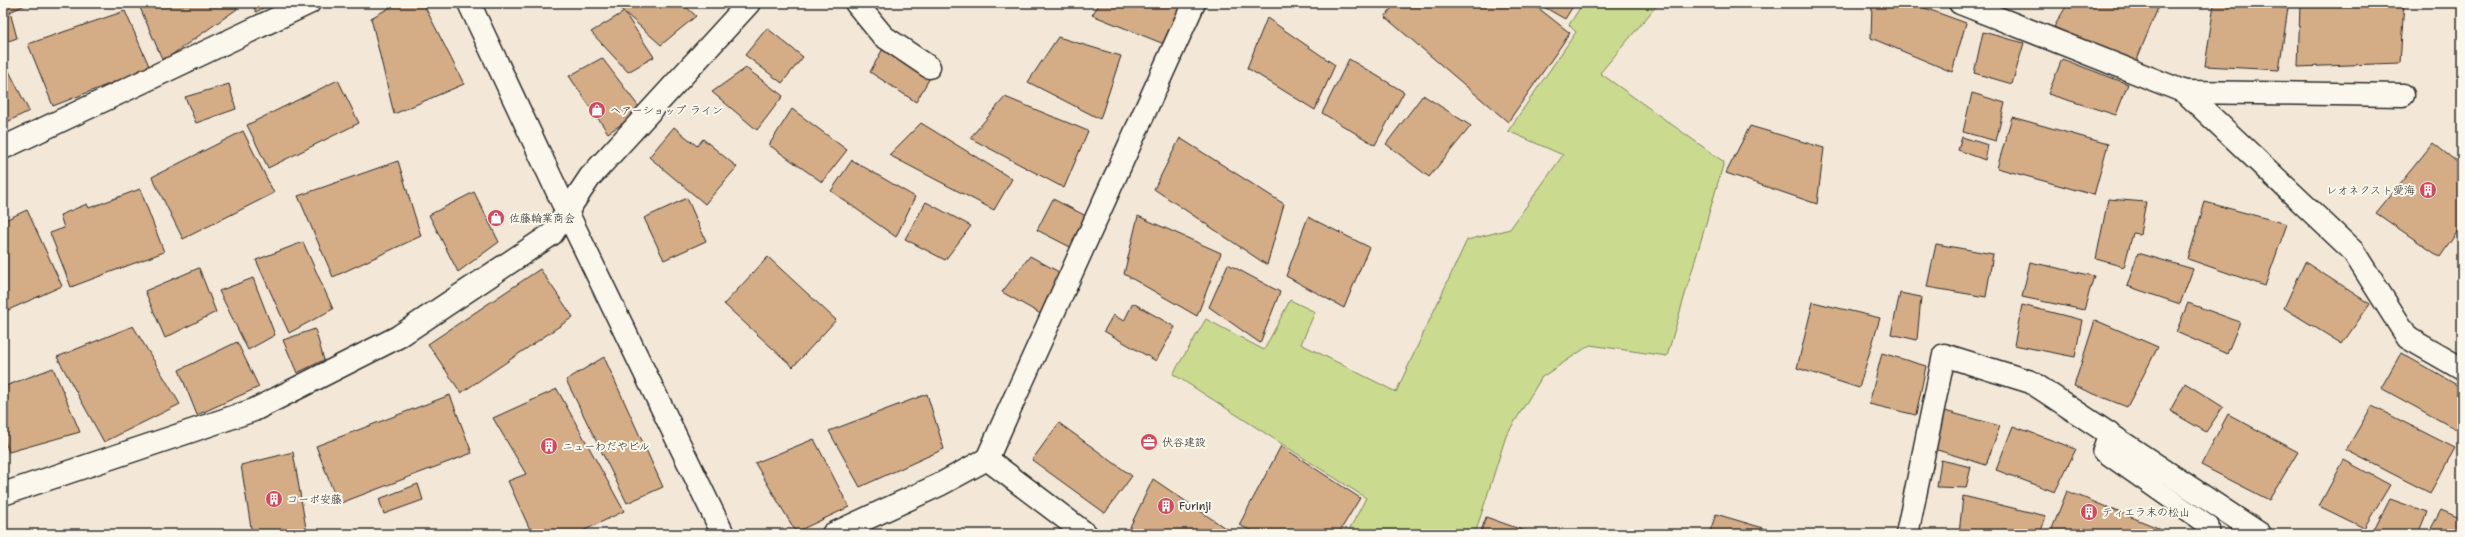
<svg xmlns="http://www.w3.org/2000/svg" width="2465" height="537" viewBox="0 0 2465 537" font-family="'Shantell Sans','Klee One',sans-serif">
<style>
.green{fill:#cadb8f;stroke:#7a835d}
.building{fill:#d4ac86;stroke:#2b2b2b}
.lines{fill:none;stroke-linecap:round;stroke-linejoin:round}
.service-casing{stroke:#2b2b2b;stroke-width:22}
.minor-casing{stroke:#2b2b2b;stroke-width:25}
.tertiary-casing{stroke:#2b2b2b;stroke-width:25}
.service{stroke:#fbf7ec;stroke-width:19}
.minor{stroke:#fbf7ec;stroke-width:22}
.tertiary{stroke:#fbf7ec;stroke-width:22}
.labels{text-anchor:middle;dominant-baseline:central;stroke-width:4;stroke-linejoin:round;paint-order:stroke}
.poi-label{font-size:11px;fill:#2b2b2b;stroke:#fbf7ec;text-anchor:start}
</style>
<rect width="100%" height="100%" fill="#f3e8d8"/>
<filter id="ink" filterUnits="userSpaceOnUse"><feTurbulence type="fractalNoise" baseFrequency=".025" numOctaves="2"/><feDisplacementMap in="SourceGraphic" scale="8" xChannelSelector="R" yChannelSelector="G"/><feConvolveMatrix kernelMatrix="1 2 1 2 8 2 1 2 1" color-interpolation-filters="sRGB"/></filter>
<g filter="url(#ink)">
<path class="green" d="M1583,3H1659L1600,73L1724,162L1667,356L1590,345L1542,377L1506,436L1475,534H1347L1366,498L1173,374L1206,319L1264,350L1290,300L1315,312L1301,344L1396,392L1467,240L1510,229L1563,155L1508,131L1576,32L1569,25Z"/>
<g class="building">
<path d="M3,3L27,4L10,12L17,38L3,43Z"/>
<path d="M138,3H235L237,9L163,61Z"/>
<path d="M252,3H272L256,12Z"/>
<path d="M398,3H423L464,84L394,114L371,18Z"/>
<path d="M541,3H554L543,8Z"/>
<path d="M614,3H682L696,16L661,45Z"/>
<path d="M1100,3H1182L1164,44L1092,15Z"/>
<path d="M1395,3H1532L1570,33L1508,122L1385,17Z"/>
<path d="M1537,3H1575L1565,19Z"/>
<path d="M1872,3H1911L1966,23L1952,72L1871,38Z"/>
<path d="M2068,3H2160L2135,64L2054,27Z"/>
<path d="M2300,3H2404L2400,63L2298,67Z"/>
<path d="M2214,4L2288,8L2279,70L2205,66Z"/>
<path d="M125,11L150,68L53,106L28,44Z"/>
<path d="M624,12L654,57L628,72L591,32Z"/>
<path d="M1267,18L1335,65L1315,110L1247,68Z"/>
<path d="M767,28L803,57L782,83L745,55Z"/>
<path d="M1983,32L2024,43L2012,84L1974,73Z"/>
<path d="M1058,37L1121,56L1100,119L1028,82Z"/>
<path d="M885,45L932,74L916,102L870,72Z"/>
<path d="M602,58L642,111L608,133L569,76Z"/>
<path d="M3,59L29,111L3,124Z"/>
<path d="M1349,59L1404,92L1375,145L1322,113Z"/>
<path d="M2062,59L2128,84L2116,115L2048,94Z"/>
<path d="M746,68L783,96L757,130L712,92Z"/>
<path d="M338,80L359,123L268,168L247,125Z"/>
<path d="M229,84L236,109L196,123L185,97Z"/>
<path d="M1972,93L2005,103L1996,141L1963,132Z"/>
<path d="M1423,95L1471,126L1429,177L1386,144Z"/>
<path d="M1005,97L1088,131L1064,188L970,138Z"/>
<path d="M792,109L847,150L822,182L769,145Z"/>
<path d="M2012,117L2108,144L2094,195L1997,168Z"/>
<path d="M921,123L1012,179L994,210L889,155Z"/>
<path d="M1750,126L1824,148L1817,204L1726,173Z"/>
<path d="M674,127L697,146L703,139L737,167L705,204L649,157Z"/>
<path d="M243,131L274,193L183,239L152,177Z"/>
<path d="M1962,137L1988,145L1985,160L1958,150Z"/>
<path d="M1180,138L1284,204L1267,265L1154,189Z"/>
<path d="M2433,143L2462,166V225L2440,257L2376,213Z"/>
<path d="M852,160L915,197L896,237L831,191Z"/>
<path d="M398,161L421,236L333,277L298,196Z"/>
<path d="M140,189L164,252L71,287L50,233L64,228L60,215L87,204L89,208Z"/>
<path d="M474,192L499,242L458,272L429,215Z"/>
<path d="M687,198L706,241L664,260L644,218Z"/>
<path d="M1053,199L1088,217L1072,248L1037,230Z"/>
<path d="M2108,199L2146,202L2140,234L2133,233L2124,267L2096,259Z"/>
<path d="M926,202L971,226L945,260L905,239Z"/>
<path d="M2205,202L2287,224L2265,286L2188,259Z"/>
<path d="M27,210L62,286L6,311L3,304V221Z"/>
<path d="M1138,216L1221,253L1197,316L1124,274Z"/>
<path d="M1308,217L1369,247L1344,308L1286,276Z"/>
<path d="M303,242L333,309L289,333L256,260Z"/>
<path d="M1936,244L1993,254L1986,297L1927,287Z"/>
<path d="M2138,253L2193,269L2180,304L2127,286Z"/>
<path d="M1030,256L1068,277L1046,317L1002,292Z"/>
<path d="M768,257L836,320L793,367L724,304Z"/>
<path d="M2030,262L2094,276L2084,310L2022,297Z"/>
<path d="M2305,262L2370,304L2342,344L2284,308Z"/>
<path d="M1228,264L1280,292L1260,343L1209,307Z"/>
<path d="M199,268L216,312L165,338L145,291Z"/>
<path d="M540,269L573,317L461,393L428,344Z"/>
<path d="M253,278L275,335L248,350L219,291Z"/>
<path d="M1900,293L1921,297L1917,340L1891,334Z"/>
<path d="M1813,302L1880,318L1859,388L1797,368Z"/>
<path d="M1133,303L1175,327L1156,361L1104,331L1113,315L1124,321Z"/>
<path d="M2188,303L2240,322L2227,354L2176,332Z"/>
<path d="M2022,305L2082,320L2075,357L2014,345Z"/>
<path d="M2095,320L2158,347L2127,407L2074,386Z"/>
<path d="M133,326L180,404L104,442L57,357Z"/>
<path d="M315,329L324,360L297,373L283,340Z"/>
<path d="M237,342L259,387L197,415L179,370Z"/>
<path d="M1882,353L1926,366L1916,415L1869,404Z"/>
<path d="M2401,353L2462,388V421L2457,430L2381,388Z"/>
<path d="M604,357L663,487L627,503L566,380Z"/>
<path d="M53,368L80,432L9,452L3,437V387Z"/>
<path d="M2185,383L2223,407L2206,432L2170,411Z"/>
<path d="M557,389L624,511L577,534H532L508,481L526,474L493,418Z"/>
<path d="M927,394L944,449L860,487L829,431Z"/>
<path d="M450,395L472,453L338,504L316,446Z"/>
<path d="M2372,406L2455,448L2430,493L2346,450Z"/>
<path d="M1941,410L2000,426L1986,465L1934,449Z"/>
<path d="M2228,414L2298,452L2269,500L2201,465Z"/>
<path d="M1059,423L1132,476L1105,513L1032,460Z"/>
<path d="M2013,426L2076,449L2055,492L1996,470Z"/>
<path d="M814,439L849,507L796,532L755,463Z"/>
<path d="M1281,446L1360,498L1338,534H1259L1239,525Z"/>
<path d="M293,452L307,534H252L241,465Z"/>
<path d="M1941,460L1971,467L1966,488L1937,487Z"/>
<path d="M2344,460L2390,485L2364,528L2319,506Z"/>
<path d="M1153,479L1234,534L1127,533Z"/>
<path d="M418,484L423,500L384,514L379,499Z"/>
<path d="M2067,491L2173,534H2050Z"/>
<path d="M1963,496L2046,516L2040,534H1959Z"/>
<path d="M2390,499L2427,512L2418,534H2372Z"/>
<path d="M2441,510L2462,519V534H2428Z"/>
<path d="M1716,514L1780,533L1779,534H1709Z"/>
<path d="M1486,517L1528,532L1480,534Z"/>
</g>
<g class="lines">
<g class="service-casing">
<path id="service" d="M2108,434L2102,451L2209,526L2210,534"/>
</g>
<g class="minor-casing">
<g id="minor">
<path d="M856,3L883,36L929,67"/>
<path d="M1960,3L2185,92L2353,251L2408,338L2462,369"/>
<path d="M2185,92L2403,95"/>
<path d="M3,148L309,3"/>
<path d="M987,459L1086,534"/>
<path d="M3,494L254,410L398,337L552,234L590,177L749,3"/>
<path d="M833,534L939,485L987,459L1194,3"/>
<path d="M1907,534L1944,355L2031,382L2260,534"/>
</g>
</g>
<g class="tertiary-casing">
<path id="tertiary" d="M469,3L566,210L723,534"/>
</g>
<use href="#service" class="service"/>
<use href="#minor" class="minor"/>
<use href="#tertiary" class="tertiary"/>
</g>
</g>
<defs>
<g id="shop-disc" transform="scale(0.9)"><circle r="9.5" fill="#d1495b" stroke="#fbf7ec"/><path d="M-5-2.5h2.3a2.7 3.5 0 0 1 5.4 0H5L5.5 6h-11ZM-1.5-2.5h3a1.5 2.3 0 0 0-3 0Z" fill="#fff"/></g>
<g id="building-disc" transform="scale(0.9)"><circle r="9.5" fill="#d1495b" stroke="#fbf7ec"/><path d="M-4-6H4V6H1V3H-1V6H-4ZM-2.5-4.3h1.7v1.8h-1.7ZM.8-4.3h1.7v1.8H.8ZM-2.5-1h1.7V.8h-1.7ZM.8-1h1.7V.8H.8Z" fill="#fff"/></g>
<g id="office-disc" transform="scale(0.9)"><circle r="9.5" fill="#d1495b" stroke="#fbf7ec"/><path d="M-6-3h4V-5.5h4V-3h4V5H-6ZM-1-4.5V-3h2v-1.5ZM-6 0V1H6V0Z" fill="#fff"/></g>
</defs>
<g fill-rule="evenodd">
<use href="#shop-disc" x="597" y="110"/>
<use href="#building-disc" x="2428" y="190"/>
<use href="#shop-disc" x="496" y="218"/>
<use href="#office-disc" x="1149" y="442"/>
<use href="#building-disc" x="549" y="446"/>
<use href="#building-disc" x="274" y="499"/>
<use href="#building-disc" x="1166" y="506"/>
<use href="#building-disc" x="2089" y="512"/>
</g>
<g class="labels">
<g class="poi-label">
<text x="610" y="110">ヘアーショップ ライン</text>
<text x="2415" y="190" text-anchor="end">レオネクスト愛海</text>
<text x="509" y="218">佐藤輪業商会</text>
<text x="1162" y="442">伏谷建設</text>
<text x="562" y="446">ニューわだやビル</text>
<text x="287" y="499">コーポ安藤</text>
<text x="1179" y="506">Furinji</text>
<text x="2102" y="512">ティエラ末の松山</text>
</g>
</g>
<rect width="2465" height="537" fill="none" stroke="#fbf7ec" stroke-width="16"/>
<rect x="8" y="8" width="2449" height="521" fill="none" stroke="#2b2b2b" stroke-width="1.5" filter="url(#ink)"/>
</svg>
